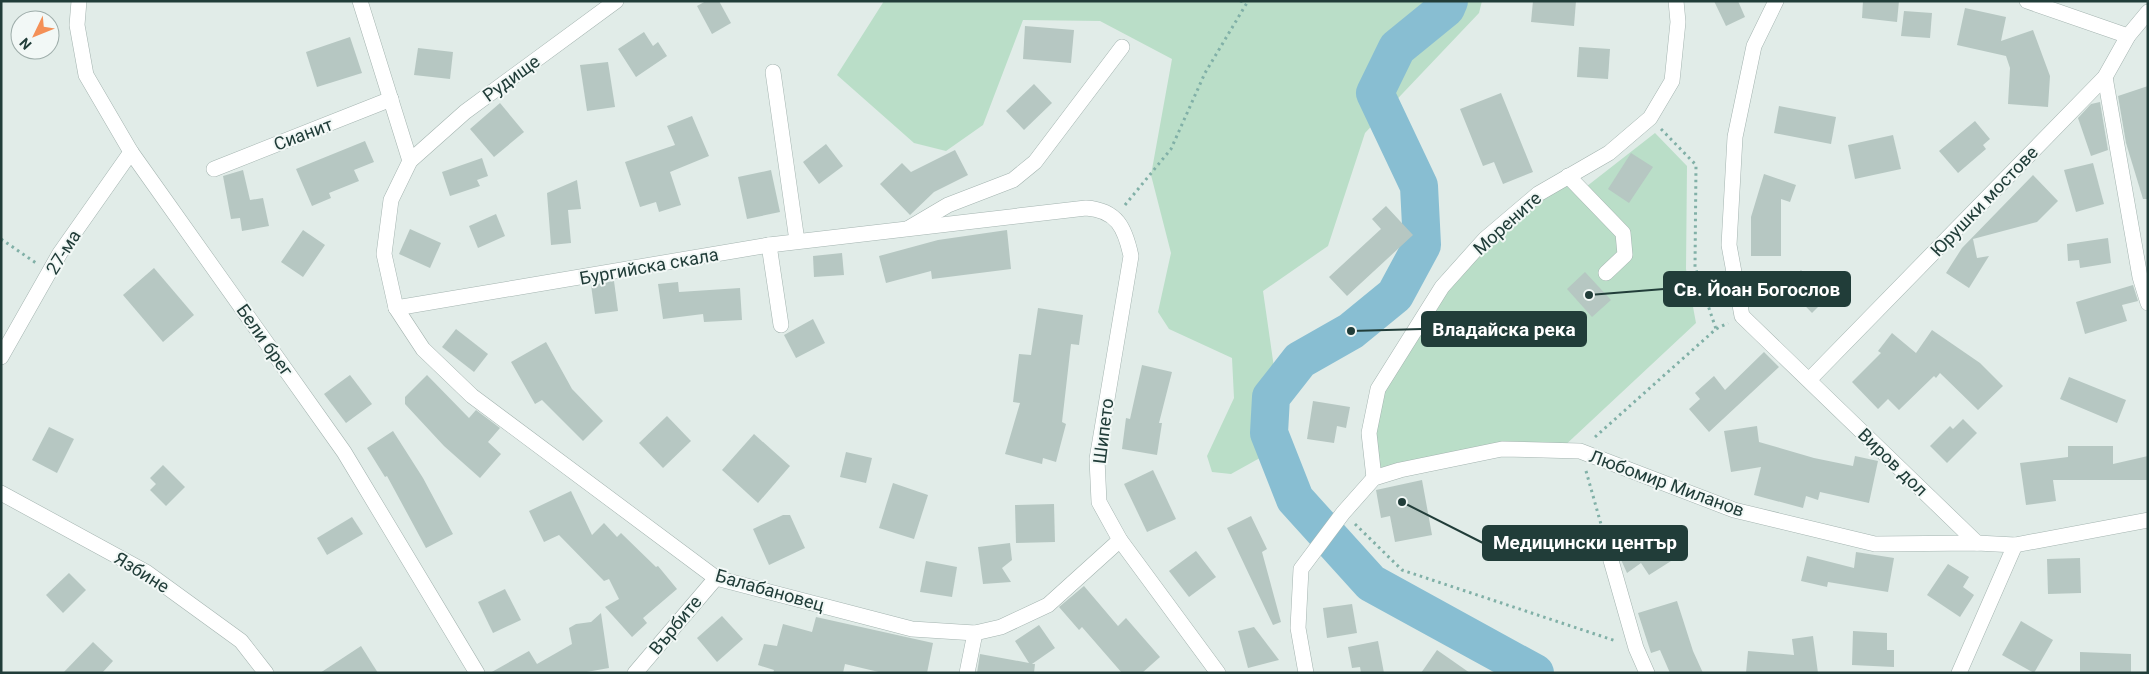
<svg xmlns="http://www.w3.org/2000/svg" width="2149" height="674" viewBox="0 0 2149 674" font-family="Roboto,sans-serif">
<style>
.green{fill:#badec8}
.lines{fill:none;stroke-linecap:round;stroke-linejoin:round}
.river{stroke:#88bed2;stroke-width:38}
.building{fill:#b6c7c2}
.minor-casing{stroke:#a4b4b0;stroke-width:16}
.path{stroke:#81b0a7;stroke-width:3;stroke-dasharray:2.5 4;stroke-linecap:butt}
.minor{stroke:#fff;stroke-width:15}
.labels{text-anchor:middle;dominant-baseline:central;stroke-width:4;stroke-linejoin:round;paint-order:stroke}
.street-label{font-size:18px;fill:#213d39;stroke:#f2f8f6}
.leader{fill:none;stroke:#213d39;stroke-width:2}
.callout-dot{fill:#213d39;stroke:#f2f8f6;stroke-width:2}
.callout{fill:#213d39;stroke:#213d39;stroke-width:2}
.callout-label{font-size:19px;text-anchor:middle;font-weight:bold;fill:#fff}
</style>
<rect width="100%" height="100%" fill="#e1ece8"/>
<g class="green">
<path d="M884,1H1482L1479,13L1365,133L1328,246L1263,291L1285,444L1231,474L1212,472L1207,456L1234,398L1232,358L1169,329L1158,312L1171,253L1151,175L1172,59L1100,21L1023,20L983,125L946,151L914,143L837,75Z"/>
<path d="M1655,133L1687,166L1686,269L1696,323L1560,450L1502,449L1374,478L1378,389L1485,239L1568,176L1582,190Z"/>
</g>
<g class="lines">
<path class="river" d="M1449,1L1446,8L1397,48L1375,93L1419,186L1422,245L1395,295L1351,331L1300,360L1271,397L1269,433L1295,499L1371,583L1535,673"/>
</g>
<g class="building">
<path d="M706,1H719L731,23L712,34L697,6Z"/>
<path d="M1533,1H1576L1574,26L1531,22Z"/>
<path d="M1714,1H1738L1745,17L1726,26Z"/>
<path d="M1863,1H1899L1897,22L1862,18Z"/>
<path d="M1965,8L2006,17L2001,41L2033,30L2050,76L2048,107L2008,104L2010,68L2006,56L1957,45Z"/>
<path d="M1904,11L1932,13L1930,38L1901,36Z"/>
<path d="M1025,26L1074,30L1071,63L1023,59Z"/>
<path d="M644,32L653,46L658,42L667,56L636,77L618,49Z"/>
<path d="M350,37L362,73L317,87L306,52Z"/>
<path d="M1579,47L1610,49L1608,79L1577,77Z"/>
<path d="M418,48L453,52L450,79L414,75Z"/>
<path d="M608,62L615,107L587,111L580,65Z"/>
<path d="M1034,84L1052,103L1024,130L1006,111Z"/>
<path d="M2148,86V199H2143L2126,143L2118,96Z"/>
<path d="M1501,93L1533,172L1503,184L1494,162L1483,166L1460,109Z"/>
<path d="M2100,102L2108,150L2091,156L2078,118L2091,104Z"/>
<path d="M500,103L524,132L494,157L470,129Z"/>
<path d="M1779,106L1836,117L1831,144L1774,133Z"/>
<path d="M692,116L709,156L670,172L681,205L659,212L656,202L640,207L625,162L675,145L667,126Z"/>
<path d="M1975,121L1990,139L1983,145L1986,149L1958,173L1939,151Z"/>
<path d="M1893,135L1901,169L1855,179L1848,145Z"/>
<path d="M365,141L374,162L354,170L359,181L329,193L331,198L312,206L296,169Z"/>
<path d="M826,144L843,166L819,184L803,162Z"/>
<path d="M955,150L968,175L934,192L910,215L880,184L902,163L911,172Z"/>
<path d="M1631,153L1653,167L1629,203L1608,189Z"/>
<path d="M482,158L488,176L477,180L480,186L450,196L442,172Z"/>
<path d="M2093,163L2104,204L2076,212L2064,170Z"/>
<path d="M243,170L250,200L263,198L269,226L242,231L240,218L231,219L223,176Z"/>
<path d="M771,170L780,212L747,219L738,177Z"/>
<path d="M1764,174L1796,185L1790,202L1781,199V256H1751V217Z"/>
<path d="M2033,175L2058,201L2037,222L1973,239L1977,258L1989,256L1969,288L1946,273L1962,248Z"/>
<path d="M577,180L581,209L568,210L571,243L551,245L547,193Z"/>
<path d="M1386,206L1413,235L1347,296L1329,277L1381,229L1372,219Z"/>
<path d="M496,214L505,236L478,248L469,226Z"/>
<path d="M410,229L441,243L430,268L399,254Z"/>
<path d="M303,230L325,245L303,277L281,262Z"/>
<path d="M1007,230L1011,269L932,279L931,271L886,283L879,256L938,240Z"/>
<path d="M2108,238L2111,263L2080,268L2079,260L2068,261L2067,244Z"/>
<path d="M842,253L844,275L814,277L813,256Z"/>
<path d="M154,268L194,315L163,342L123,295Z"/>
<path d="M1801,270L1828,297L1812,313L1785,285Z"/>
<path d="M1585,272L1611,300L1592,317L1567,289Z"/>
<path d="M614,281L618,311L595,314L591,285Z"/>
<path d="M678,282L679,292L740,288L742,320L704,322L703,314L663,319L658,284Z"/>
<path d="M2133,285L2138,301L2122,305L2127,321L2085,334L2076,302Z"/>
<path d="M1038,308L1083,315L1079,345L1071,344L1062,422L1066,424L1056,462L1043,458L1042,464L1005,454L1020,403L1013,402L1019,354L1031,355Z"/>
<path d="M813,319L825,343L796,358L784,335Z"/>
<path d="M456,329L488,354L474,372L442,347Z"/>
<path d="M1932,330L1980,363L2003,386L1978,410L1940,373L1936,378L1934,376L1899,410L1888,399L1878,409L1852,382L1881,353L1878,351L1892,333L1916,353Z"/>
<path d="M546,342L572,389L603,421L583,441L542,400L535,404L511,362Z"/>
<path d="M1764,352L1779,367L1709,432L1689,409L1700,399L1695,393L1714,376L1725,390Z"/>
<path d="M1142,365L1172,372L1159,423H1162L1157,455L1122,449L1126,418L1130,419Z"/>
<path d="M350,375L372,404L346,423L324,394Z"/>
<path d="M427,375L469,418L476,410L500,428L488,442L501,454L480,478L444,446L405,404V397Z"/>
<path d="M2069,377L2126,400L2117,423L2060,399Z"/>
<path d="M1313,401L1350,407L1346,428L1337,426L1334,443L1307,439Z"/>
<path d="M667,416L691,441L663,468L639,443Z"/>
<path d="M1963,419L1977,433L1947,463L1930,446L1950,426L1953,429Z"/>
<path d="M1757,426L1759,442L1814,458L1853,466L1855,456L1878,461L1869,503L1820,492L1818,500L1806,496L1803,508L1754,495L1761,467L1731,472L1724,431Z"/>
<path d="M49,427L74,439L57,473L32,460Z"/>
<path d="M393,431L423,478L453,534L426,548L387,476L385,477L367,448Z"/>
<path d="M754,434L790,466L758,503L722,470Z"/>
<path d="M2068,446H2113V464L2148,456V480H2053L2056,501L2026,505L2020,463L2068,457Z"/>
<path d="M846,452L872,458L866,483L840,477Z"/>
<path d="M163,465L185,487L166,506L150,490L156,484L150,478Z"/>
<path d="M1153,470L1176,519L1147,532L1124,484Z"/>
<path d="M1422,480L1432,535L1395,542L1390,516L1381,518L1376,490Z"/>
<path d="M893,483L928,495L914,539L879,528Z"/>
<path d="M571,491L592,535L604,523L617,537L621,533L656,567L658,566L677,589L643,618L647,623L632,637L605,607L619,599L609,579L604,581L559,535L544,542L529,511Z"/>
<path d="M1054,504L1055,542L1016,543L1015,505Z"/>
<path d="M783,515H790L805,548L769,565L753,529Z"/>
<path d="M1251,516L1267,549L1262,552L1281,622L1273,625L1227,528Z"/>
<path d="M352,517L363,534L327,555L317,538Z"/>
<path d="M1660,526L1679,556L1649,575L1641,563L1627,573L1618,553Z"/>
<path d="M1010,543L1012,560L1002,568L1011,582L983,584L978,547Z"/>
<path d="M1196,551L1216,577L1189,597L1169,571Z"/>
<path d="M1856,552L1894,558L1888,592L1828,582L1827,587L1801,581L1807,556L1854,568Z"/>
<path d="M2080,558L2081,593L2048,594L2047,559Z"/>
<path d="M926,561L957,567L952,597L920,592Z"/>
<path d="M1948,564L1969,577L1963,587L1974,595L1960,617L1927,595Z"/>
<path d="M69,573L86,590L63,613L46,595Z"/>
<path d="M1084,586L1118,626L1126,618L1160,657L1142,673H1122L1082,627L1079,630L1059,607Z"/>
<path d="M505,589L521,620L493,633L478,602Z"/>
<path d="M1677,601L1693,651L1703,673H1670L1660,650L1651,653L1638,613Z"/>
<path d="M1352,604L1357,633L1327,638L1323,608Z"/>
<path d="M601,613L609,668L581,673H490L529,651L537,664L572,644L569,628L576,624L591,622Z"/>
<path d="M722,616L743,639L717,662L697,638Z"/>
<path d="M816,617L933,643L927,673H883L845,664L843,673H773L774,670L758,665L764,644L777,646L783,624L812,632Z"/>
<path d="M2021,621L2053,640L2034,673L2002,655Z"/>
<path d="M1039,625L1055,648L1032,664H1035L1034,673H977L980,654L1029,663L1015,641Z"/>
<path d="M1254,627L1279,660L1248,668L1238,631Z"/>
<path d="M1853,631L1887,633V650H1894V667L1852,665Z"/>
<path d="M1813,636L1818,673H1746L1748,651L1794,655L1792,639Z"/>
<path d="M1378,641L1384,673H1361L1360,667L1352,668L1348,647Z"/>
<path d="M93,642L113,661L102,673H63Z"/>
<path d="M361,646L378,673H320Z"/>
<path d="M1437,650L1470,673H1421Z"/>
<path d="M2080,652L2131,654V673H2080Z"/>
</g>
<g class="lines">
<g class="minor-casing">
<g id="minor">
<path d="M79,1L77,25L86,75L131,152L344,452L477,673"/>
<path d="M360,1L410,161L391,200L384,254L396,308L423,349L472,396L716,578L912,629L975,633L1001,627L1048,605L1120,540"/>
<path d="M1776,1L1754,46L1735,137L1729,245L1742,316L1977,543"/>
<path d="M2027,1L2128,36"/>
<path d="M773,72L797,241"/>
<path d="M2105,77L2140,277L2148,303"/>
<path d="M410,161L465,112L616,1"/>
<path d="M214,169L391,99"/>
<path d="M1568,176L1623,233L1625,255L1606,273"/>
<path d="M909,228L948,205L1013,180L1035,162L1122,47"/>
<path d="M769,245L781,325"/>
<path d="M396,308L769,245L1086,208C1117,210 1125,228 1131,256L1097,459L1099,502L1120,540L1218,673"/>
<path d="M1,357L60,253L131,152"/>
<path d="M1809,380L2105,77L2128,36L2148,12"/>
<path d="M1374,478L1369,433L1378,389L1442,287L1485,239L1538,194L1609,153L1650,118L1672,81L1678,22L1676,1"/>
<path d="M1,493L146,572L241,641L266,673"/>
<path d="M1610,557L1636,648L1647,673"/>
<path d="M635,673L716,578"/>
<path d="M967,673L975,633"/>
<path d="M1306,673L1298,628L1301,569L1343,513L1374,478L1400,470L1502,449L1580,451L1734,510L1875,544L1977,543L2015,545L2148,520"/>
<path d="M1959,673L2015,545"/>
</g>
</g>
<g class="path">
<path d="M1240,1L1246,2"/>
<path d="M1661,129L1696,165L1695,267L1716,329"/>
<path d="M1125,205L1171,149L1205,73L1248,1"/>
<path d="M1,239L36,263"/>
<path d="M1595,437L1716,329L1728,323"/>
<path d="M1586,471L1606,542"/>
<path d="M1355,524L1402,570L1616,641"/>
</g>
<use href="#minor" class="minor"/>
</g>
<g class="labels">
<g class="street-label">
<text transform="translate(511 78) rotate(-36)">Рудище</text>
<text transform="translate(303 134) rotate(-21)">Сианит</text>
<text transform="translate(1984 201) rotate(-46)">Юрушки мостове</text>
<text transform="translate(1507 223) rotate(-42)">Морените</text>
<text transform="translate(63 252) rotate(-58)">27-ма</text>
<text transform="translate(649 266) rotate(-10)">Бургийска скала</text>
<text transform="translate(265 340) rotate(55)">Бели брег</text>
<text transform="translate(1103 431) rotate(-83)">Шипето</text>
<text transform="translate(1893 462) rotate(44)">Виров дол</text>
<text transform="translate(1667 483) rotate(20)">Любомир Миланов</text>
<text transform="translate(142 572) rotate(32)">Язбине</text>
<text transform="translate(770 590) rotate(16)">Балабановец</text>
<text transform="translate(675 625) rotate(-50)">Върбите</text>
</g>
</g>
<path class="leader" d="M1589 295L1664 289M1351 331L1422 329M1402 502L1483 543"/>
<g class="callout-dot">
<circle cx="1589" cy="295" r="5"/>
<circle cx="1351" cy="331" r="5"/>
<circle cx="1402" cy="502" r="5"/>
</g>
<g class="callout">
<rect x="1664" y="272" width="186" height="34" rx="5"/>
<rect x="1422" y="312" width="164" height="34" rx="5"/>
<rect x="1483" y="526" width="204" height="34" rx="5"/>
</g>
<g class="callout-label">
<text x="1757" y="296">Св. Йоан Богослов</text>
<text x="1504" y="336">Владайска река</text>
<text x="1585" y="549">Медицински център</text>
</g>
<rect width="2149" height="674" fill="none" stroke="#213d39" stroke-width="5"/>
<g transform="translate(35 35) rotate(227)"><circle r="24" fill="#f2f8f6" stroke="#9eadaa"/>
<path d="M0-4L9 19L0 12L-9 19Z" fill="#f49057"/>
<text y="-8" font-size="14" font-weight="bold" text-anchor="middle" fill="#213d39">N</text>
</g>
</svg>
